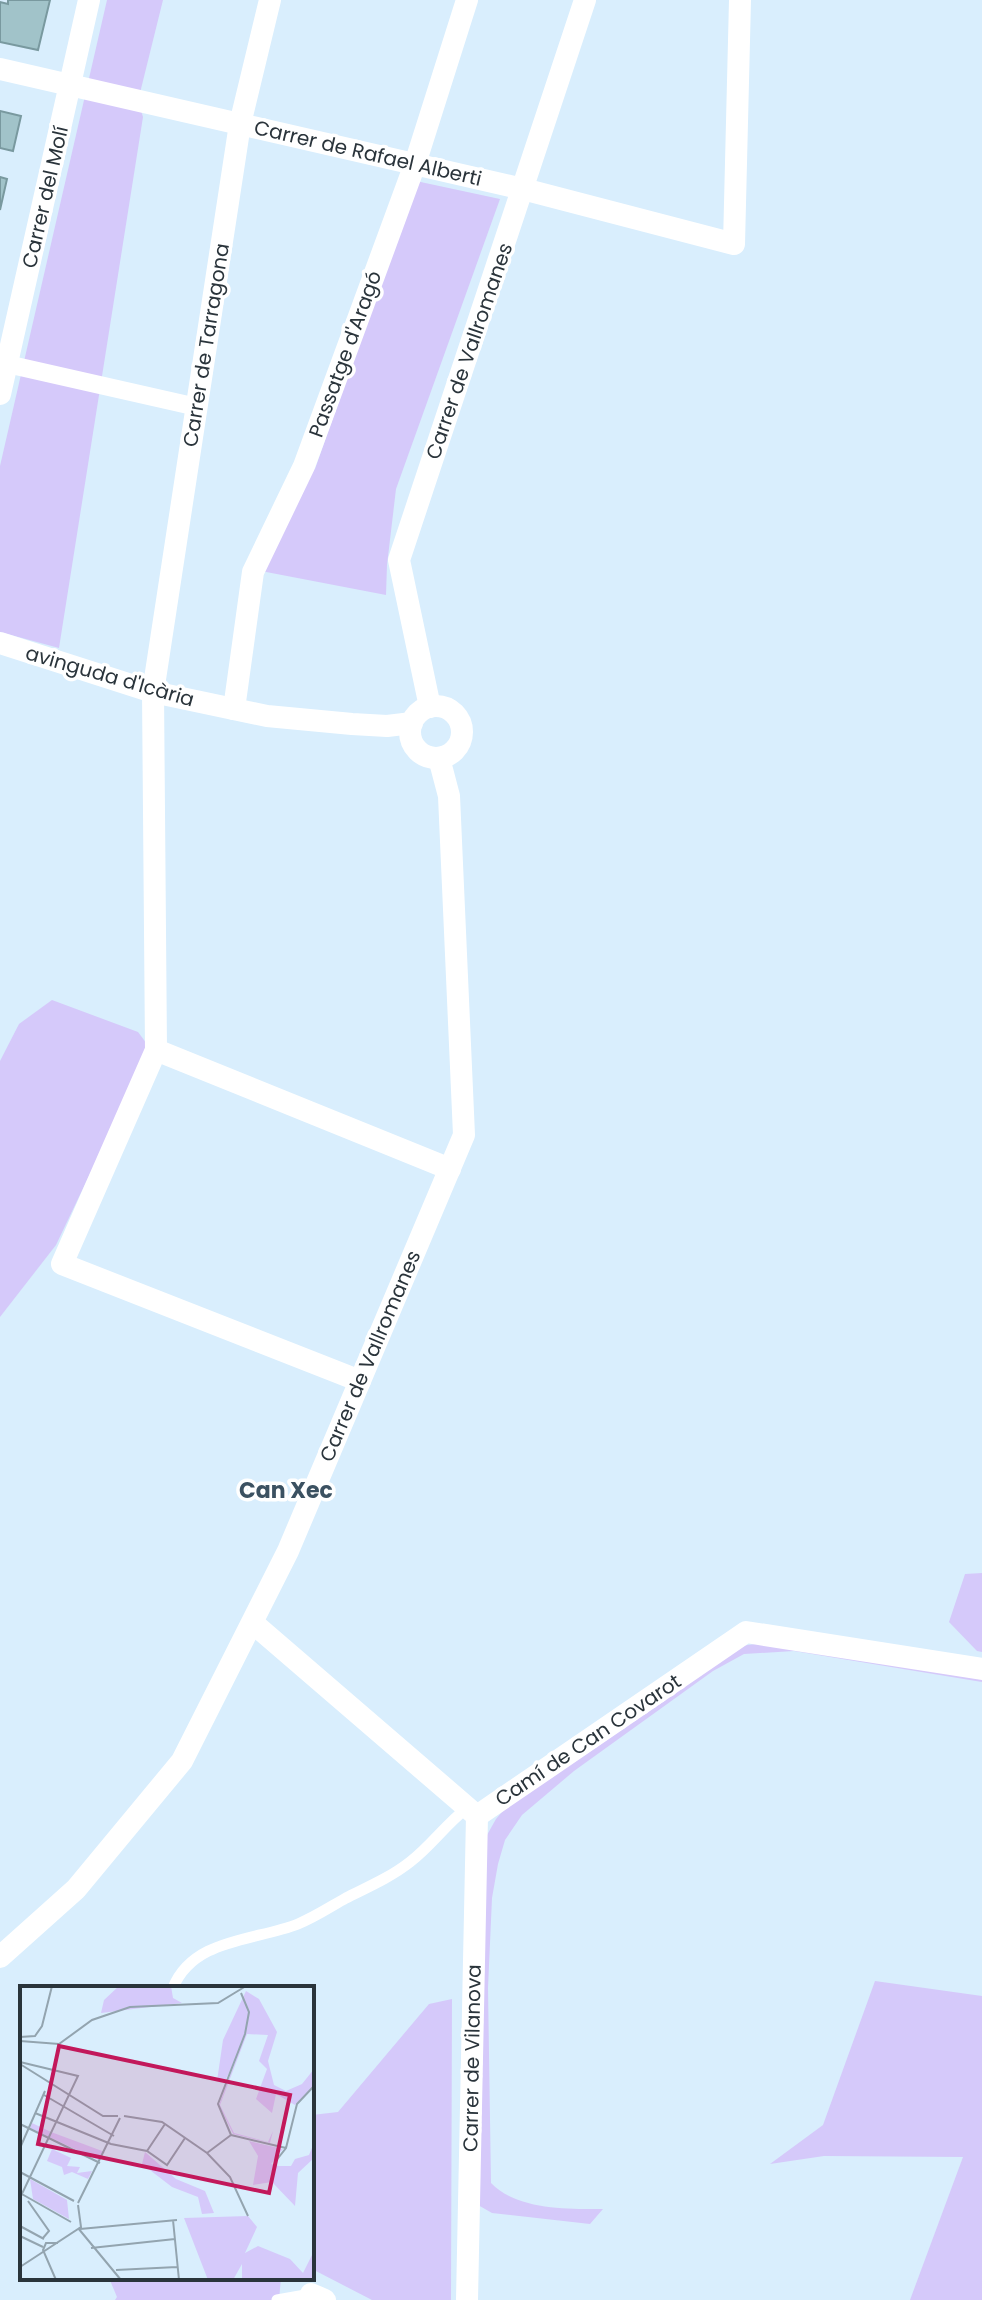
<svg xmlns="http://www.w3.org/2000/svg" width="982" height="2300" viewBox="0 0 982 2300" font-family="Poppins,sans-serif">
<style>
.green{fill:#d5c9fa}
.building{fill:#a1c3c9;stroke:#79999f;stroke-width:2}
.lines{fill:none;stroke-linecap:round;stroke-linejoin:round}
.service{stroke:#fff;stroke-width:11}
.pedestrian{stroke:#fff;stroke-width:18}
.minor{stroke:#fff;stroke-width:22}
.labels{text-anchor:middle;dominant-baseline:central;stroke-width:7;stroke-linejoin:round;paint-order:stroke}
.street-label{font-size:20px;fill:#2a343b;stroke:#fff}
.neighbourhood-label{font-size:22px;font-weight:bold;fill:#3b5161;stroke:#fff}
.inset-road{fill:none;stroke:#93a4af;stroke-width:2}
.view{fill:#c2185b;fill-opacity:0.15;stroke:#c2185b;stroke-width:4}
.inset-edge{fill:none;stroke:#2a343b;stroke-width:4}
</style>
<rect width="100%" height="100%" fill="#d9eefd"/>
<g class="green">
<path d="M107,0H163L138,101L143,117L59,648L0,632V466Z"/>
<path d="M416,181L500,199L396,489L387,565L386,595L261,571L300,477L315,469Z"/>
<path d="M52,1000L138,1032L150,1048L56,1245L0,1317V1061L19,1024Z"/>
<path d="M982,1573V1652L977,1651L949,1622L965,1574Z"/>
<path d="M776,1641L982,1672V1682L794,1651L744,1654L713,1671L574,1771L522,1815L505,1840L498,1864L492,1898L488,1988L491,2183C517,2210 567,2209 603,2209L590,2224L492,2213L478,2205L487,1835L496,1819L507,1806L741,1646Z"/>
<path d="M875,1981L982,1996V2300H910L963,2157L824,2156L770,2164L823,2125Z"/>
<path d="M452,1999L451,2300H372L312,2269V2115L338,2112L429,2004Z"/>
<path d="M109,2278H281L279,2300H115L117,2297Z"/>
</g>
<g class="building">
<path d="M8,0H50L38,50L0,42V2L8,4Z"/>
<path d="M0,111L21,116L13,151L0,148Z"/>
<path d="M0,177L7,179L0,210Z"/>
</g>
<g class="lines">
<g class="service">
<path d="M173,1988C193,1938 255,1941 298,1924C315,1917 330,1907 346,1898C368,1887 391,1877 410,1862C431,1846 446,1824 467,1808"/>
<path d="M277,2300L311,2294"/>
</g>
<path class="pedestrian" d="M7,364L197,407"/>
<g class="minor">
<path d="M270,0L240,124L153,692L156,1050L62,1264L360,1381"/>
<path d="M0,69L523,189L734,244L740,0"/>
<path d="M0,394L89,0"/>
<path d="M0,643L153,692L267,716L352,724L387,726L412,723"/>
<circle cx="436" cy="732" r="26"/>
<path d="M430,707L399,560L585,0"/>
<path d="M234,709L253,572L304,466L415,164L467,0"/>
<path d="M156,1050L450,1169"/>
<path d="M253,1623L477,1816"/>
<path d="M477,1816L746,1632L982,1669"/>
<path d="M0,1957L76,1889L182,1761L288,1551L464,1135L449,796L439,758"/>
<path d="M311,2294L325,2300"/>
<path d="M467,2300L477,1816"/>
</g>
</g>
<g class="labels">
<g class="street-label">
<text transform="translate(368 153) rotate(13)">Carrer de Rafael Alberti</text>
<text transform="translate(45 197) rotate(-77)">Carrer del Molí</text>
<text transform="translate(206 345) rotate(-81)">Carrer de Tarragona</text>
<text transform="translate(469 351) rotate(-71)">Carrer de Vallromanes</text>
<text transform="translate(345 354) rotate(-70)">Passatge d'Aragó</text>
<text transform="translate(110 676) rotate(16)">avinguda d'Icària</text>
<text transform="translate(370 1356) rotate(-67)">Carrer de Vallromanes</text>
<text transform="translate(588 1740) rotate(-34)">Camí de Can Covarot</text>
<text transform="translate(472 2058) rotate(-89)">Carrer de Vilanova</text>
</g>
<g class="neighbourhood-label">
<text x="286" y="1490">Can Xec</text>
</g>
</g>
<g transform="translate(20 1986)">
<rect width="294" height="294" fill="#d9eefd"/>
<path d="M99,0H151L153,12L162,17L81,27L84,14ZM226,5L239,13L257,46L248,75L254,99L266,105L282,98L294,83V100L275,119L256,108L252,127L236,113L247,83L239,75L248,49L227,48L200,119L214,147L248,156L253,145L250,157L213,148L199,119L217,71L205,95H197L203,54ZM12,137L31,146L85,166L78,174L10,142ZM229,155L263,163L251,178L259,180H271L275,173L289,169L294,157V172L278,187L275,220L252,196L233,199L238,170ZM32,163L51,172L47,180L60,181L57,187L72,185L68,193L52,186L44,189L42,181L27,175ZM125,166L156,193L185,205L194,227L182,228L178,211L152,201L122,178ZM10,193L47,214L49,233L13,213ZM228,230L237,241L225,267L238,260L270,273L283,287L294,265V294H222V278L213,294H188L164,232Z" fill="#d5c9fa"/>
<path class="inset-road" d="M0,51L15,50L22,40L32,0M0,55L39,58L72,34L110,21L198,17L226,0M0,76L58,90L0,212M0,78L83,130H98M24,109L94,150M15,127L91,158L127,165L147,179L165,152M104,130L142,136L187,167L210,191L228,230M0,138L80,177M211,149L198,118L225,48L229,26L221,7M211,149L266,162M0,162L25,105M127,165L145,138M187,167L211,149M255,176L266,162L277,118L294,100M0,186L54,215M0,207L51,236M8,215L29,245L23,252M58,217L100,132M153,234L159,294M0,240L24,253M58,242L101,294M60,243L157,234M0,250L23,261M71,262L155,253M0,281L61,241L58,219M96,284L157,281M36,294L23,264L26,257H38"/>
<path class="view" d="M39,60L270,109L249,207L18,158Z"/>
<rect width="294" height="294" class="inset-edge"/>
</g>
</svg>
